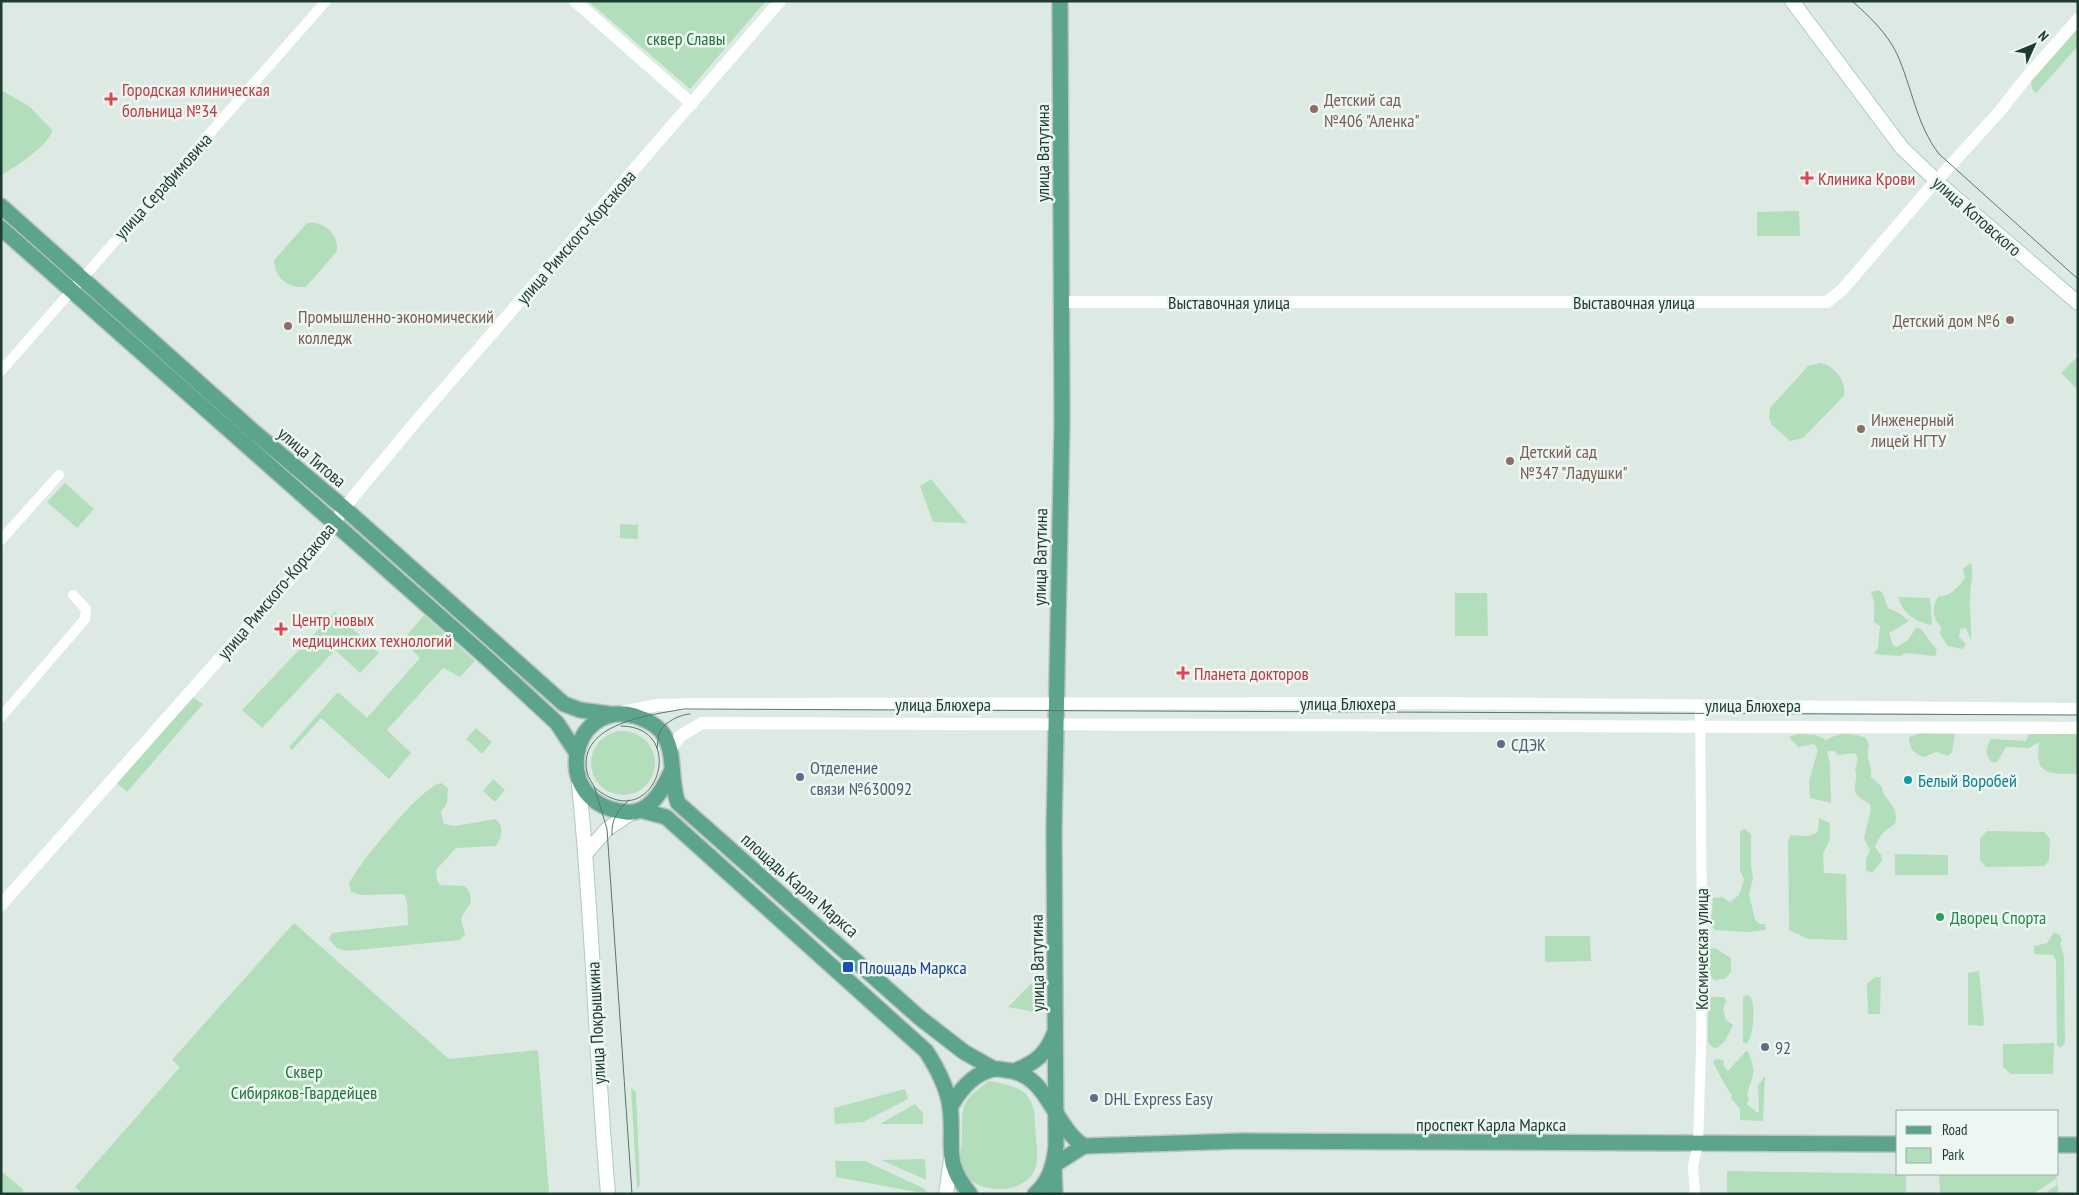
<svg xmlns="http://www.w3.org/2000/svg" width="2079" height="1195" viewBox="0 0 2079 1195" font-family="'PT Sans Narrow',sans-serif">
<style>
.green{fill:#b3debb}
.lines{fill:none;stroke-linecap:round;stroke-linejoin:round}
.secondary-casing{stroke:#afcbbe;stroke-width:16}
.primary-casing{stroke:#bbc4c1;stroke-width:18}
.minor{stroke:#fff;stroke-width:10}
.tertiary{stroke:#fff;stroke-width:12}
.secondary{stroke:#fff;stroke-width:14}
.primary{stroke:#5ca58c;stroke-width:15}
.tram{stroke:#57776c;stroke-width:1}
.health-dot{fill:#e0444e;stroke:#edf7f1;stroke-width:2}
.education-dot{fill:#8d6e63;stroke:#edf7f1;stroke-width:2}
.service-dot{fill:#5c6f8a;stroke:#edf7f1;stroke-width:2}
.culture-dot{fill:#0f9aa8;stroke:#edf7f1;stroke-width:2}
.leisure-dot{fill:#2e9e5b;stroke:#edf7f1;stroke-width:2}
.transit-dot{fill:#1a4fb4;stroke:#edf7f1;stroke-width:2}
.labels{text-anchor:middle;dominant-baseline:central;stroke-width:5;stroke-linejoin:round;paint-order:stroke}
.park-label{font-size:18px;fill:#24753c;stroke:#edf7f1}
.health-label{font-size:18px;fill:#be3a42;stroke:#edf7f1;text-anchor:start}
.education-label{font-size:18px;fill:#785e54;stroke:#edf7f1;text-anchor:start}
.street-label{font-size:18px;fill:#1d3b30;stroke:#edf7f1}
.service-label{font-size:18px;fill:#4e5e75;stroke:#edf7f1;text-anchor:start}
.culture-label{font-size:18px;fill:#0d838f;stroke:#edf7f1;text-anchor:start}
.leisure-label{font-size:18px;fill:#27864d;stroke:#edf7f1;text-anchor:start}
.transit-label{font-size:18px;fill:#164399;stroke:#edf7f1;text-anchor:start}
</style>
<rect width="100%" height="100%" fill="#ddeae3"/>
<g class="green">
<path d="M588,1H766L690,89Z"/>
<path d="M2075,30L2078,31V46L2036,93L2032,89L2031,80Z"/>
<path d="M1,90L30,107L52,130C51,144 13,169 1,175Z"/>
<path d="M1799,211L1800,236H1757V212Z"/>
<path d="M307,223C324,221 338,233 337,251L306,287C288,289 275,278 274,260Z"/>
<path d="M2078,356V390L2061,373Z"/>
<path d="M1819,363C1834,364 1847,382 1844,396L1803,438L1790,441L1772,425L1769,418L1770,408L1808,366Z"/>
<path d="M931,479L967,523L933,522L920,486Z"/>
<path d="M65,483L94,509L77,528L47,502Z"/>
<path d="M620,524L638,525V539L620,538Z"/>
<path d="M1971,563C1974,574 1970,586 1970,598C1969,612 1972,625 1971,640L1966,628L1960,629L1959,637L1966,644L1963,649L1948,646L1940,634L1941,627C1932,618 1931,606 1939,596C1951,597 1958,587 1965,578L1963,569Z"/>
<path d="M1878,590L1882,592L1888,608L1899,613L1909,621L1889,633L1893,645L1897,647L1908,640L1916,628H1920L1937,650L1935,656L1906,653L1900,656L1874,654L1878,648L1880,626L1874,622V601L1871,592Z"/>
<path d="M1455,593H1487L1488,636H1455Z"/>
<path d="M1898,597L1930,598L1932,625C1915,622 1903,614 1898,597Z"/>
<path d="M335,612L379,653L360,673L335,650L262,728L242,710Z"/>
<path d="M424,615L475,661L460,677L443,668L387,730L411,753L389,779L321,718L292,750L289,747L338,692L367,718L420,658L412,650L417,644L407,635Z"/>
<path d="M191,696L203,704L127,792L117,783Z"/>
<path d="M476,728L492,742L482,754L466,739Z"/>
<circle cx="623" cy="763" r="32"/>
<path d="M1923,732L1955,734L1952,752L1948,756L1936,752L1924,757C1914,754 1909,748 1909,737Z"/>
<path d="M1798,734L1816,735L1826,740C1839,732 1853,733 1866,738L1869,745C1865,758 1872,765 1871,777L1882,787C1883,802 1900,803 1895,824C1884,831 1880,834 1875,847L1881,855L1882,861L1872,873L1866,870V859L1870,850L1864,838L1871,810L1870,804C1866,802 1861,799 1858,796C1851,789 1859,778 1855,771L1858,759L1855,753L1838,755L1834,751H1827L1830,764L1831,803L1810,798L1809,781L1818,750L1814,744L1798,747L1789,737Z"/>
<path d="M2029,734H2078V774C2065,773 2043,777 2039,762C2037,756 2039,748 2039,742L2029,748L2006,747L1997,762H1991C1984,754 1986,748 1991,739L2026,741Z"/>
<path d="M493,779L505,790L495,802L483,791Z"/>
<path d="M441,783L448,788L447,803L441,812L444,824L456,826L495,819C505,826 502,837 496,846L456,848L436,870L437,880L440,885L465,886C477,902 468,904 461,919L465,935L459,940L347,951L337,948L329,939L332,933L408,925L407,901L404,894L361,895L351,892L349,884C357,865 423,785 441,783Z"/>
<path d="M1819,818L1830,823V839L1823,854L1824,873L1846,874L1847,940L1808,939L1789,930L1788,841L1791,835C1802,835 1809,839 1818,831Z"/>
<path d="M1745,829L1751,834V866L1753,878L1749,894L1755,920L1760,924H1765L1766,930L1748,932L1714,930L1711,922L1713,898L1722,897L1730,902L1739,895L1744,879L1740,871V831Z"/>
<path d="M1987,831L2044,832L2050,839L2049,861L2044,866L1986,867L1980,860V838Z"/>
<path d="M1895,854L1948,855V875H1895Z"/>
<path d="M294,923L449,1059L538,1050L549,1194H83L75,1187L180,1067L172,1060Z"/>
<path d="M2054,932L2060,935L2062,940L2060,943L2064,956L2065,1043L2060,1048L2057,1045L2056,960L2053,955L2034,954V946L2047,943Z"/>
<path d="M1545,936H1590L1591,961L1545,962Z"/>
<path d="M1715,948L1731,958V972L1725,979L1714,980L1709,973V949Z"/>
<path d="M1979,971L1984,1021L1983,1026L1968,1025V973Z"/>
<path d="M1039,976V1013L1008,1007Z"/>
<path d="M1875,977H1881L1880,1014H1868L1867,984Z"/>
<path d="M1746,995L1750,996C1756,1004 1754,1038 1746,1044L1743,1042V997Z"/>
<path d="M1708,997H1724L1726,1001L1723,1009L1726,1020L1733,1025L1725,1041L1717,1048L1712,1047L1708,1042Z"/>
<path d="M2054,1043L2053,1074H2011L2003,1067V1044Z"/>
<path d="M1746,1051H1748C1757,1074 1753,1074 1747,1095L1749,1099L1747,1104L1756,1112H1759L1758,1085L1765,1076L1763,1121L1740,1120V1109L1731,1098L1732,1095C1728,1091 1714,1065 1713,1061L1716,1059L1724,1060L1723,1065L1728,1071Z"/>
<path d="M989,1081C1016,1086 1034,1089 1035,1121C1035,1134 1039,1153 1036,1166C1028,1195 981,1195 965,1175C959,1164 961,1150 962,1138C962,1103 961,1102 989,1081Z"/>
<path d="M631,1088L636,1092L640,1185L637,1189Z"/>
<path d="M905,1089L908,1099L863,1122L835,1124L834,1108Z"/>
<path d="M915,1104L923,1113V1124H880Z"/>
<path d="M925,1159L926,1180L881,1160Z"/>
<path d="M835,1161H865L925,1189L927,1194L836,1177Z"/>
<path d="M1,1171L24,1190L21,1194H1Z"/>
<path d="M1727,1171L1906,1174V1194H1727Z"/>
<path d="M1981,1174H2056L2059,1194H2044L2057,1185L2056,1179L2033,1194H1940L1939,1175Z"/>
</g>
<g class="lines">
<g class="secondary-casing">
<g id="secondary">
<path d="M1792,1L1902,148L1943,187L2078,303"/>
<path d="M579,785C593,921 596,1058 608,1194"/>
<path d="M587,852L607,829L631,813"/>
<path d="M946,1194L951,1160"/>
</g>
</g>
<g class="primary-casing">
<g id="primary">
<path d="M1,206L254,432L344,508L564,704L580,710L610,714"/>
<path d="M1,228L489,660L557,723L576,752"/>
<path d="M671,772C663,790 649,815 626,812C548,804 570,698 635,716C644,719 654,723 661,731C677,751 669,780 678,803L920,1018L964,1052L994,1069"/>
<path d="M640,810L666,817L926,1051C937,1068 947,1086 950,1107C955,1145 942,1161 970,1194"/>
<path d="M1017,1070C1036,1062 1046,1054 1054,1034"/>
<path d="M950,1108C958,1092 972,1075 990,1070C995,1068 1000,1069 1005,1070C1049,1073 1052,1126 1084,1146"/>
<path d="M2058,1145H2078"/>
<path d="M1054,1165L1084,1146L1241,1141L1898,1144"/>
<path d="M1054,1168L1055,1194"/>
<path d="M1035,1194C1050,1181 1054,1164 1056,1146L1054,830L1062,422L1060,1"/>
</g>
</g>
<g class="minor">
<path d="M1,371L326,1"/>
<path d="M1,540L59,475"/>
<path d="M1,717L85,619L86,609L73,595"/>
<path d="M1695,1194L1693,1166L1698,1144L1701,1052L1702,933L1700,705"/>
</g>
<g class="tertiary">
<path d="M575,1L692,104"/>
<path d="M1062,302H1827L1842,290L1928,190L2000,111L2025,79L2078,19"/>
<path d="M621,712L657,705L694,704L1433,703L2078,709"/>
<path d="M670,750L680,736L702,723L2078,728"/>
<path d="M1,905L323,542L344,508L417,420L780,1"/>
</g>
<use href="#secondary" class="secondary"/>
<use href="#primary" class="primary"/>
<g class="tram">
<path d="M1852,1C1869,16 1887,33 1897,54C1912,87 1916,124 1939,154L2078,279"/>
<path d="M657,748C658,743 658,735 660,731C665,722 681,714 690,714"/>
<path d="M594,787C655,840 691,726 621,726"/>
<path d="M612,835C611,819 618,810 629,800"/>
<path d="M632,1194L607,829C603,816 599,802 595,789C593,783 588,778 587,772C577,723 651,715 684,709L2078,715"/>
</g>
</g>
<g class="health-dot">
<path d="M108.5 91.5h5v5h5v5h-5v5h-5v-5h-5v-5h5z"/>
<path d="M1804.5 170.5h5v5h5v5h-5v5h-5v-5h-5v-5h5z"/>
<path d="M278.5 621.5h5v5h5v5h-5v5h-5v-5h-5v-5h5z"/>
<path d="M1180.5 665.5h5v5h5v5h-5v5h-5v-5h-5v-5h5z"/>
</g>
<g class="education-dot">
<circle cx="1314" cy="109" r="5"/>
<circle cx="2010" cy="320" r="5"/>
<circle cx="288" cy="326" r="5"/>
<circle cx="1861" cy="429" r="5"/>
<circle cx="1510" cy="461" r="5"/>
</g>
<g class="service-dot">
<circle cx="1501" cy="744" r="5"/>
<circle cx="800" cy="777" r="5"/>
<circle cx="1765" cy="1047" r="5"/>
<circle cx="1094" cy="1098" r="5"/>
</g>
<circle class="culture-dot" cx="1908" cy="780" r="5"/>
<circle class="leisure-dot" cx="1940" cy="917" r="5"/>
<rect class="transit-dot" x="842" y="961" width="12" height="12" rx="2.5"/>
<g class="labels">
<g class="park-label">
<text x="686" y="38">сквер Славы</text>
<text x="304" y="1071">Сквер<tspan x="304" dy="21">Сибиряков-Гвардейцев</tspan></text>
</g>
<g class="health-label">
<text x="122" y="89">Городская клиническая<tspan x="122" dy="21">больница №34</tspan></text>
<text x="1818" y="178">Клиника Крови</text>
<text x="292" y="619">Центр новых<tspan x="292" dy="21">медицинских технологий</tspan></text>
<text x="1194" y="673">Планета докторов</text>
</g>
<g class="education-label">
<text x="1324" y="99">Детский сад<tspan x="1324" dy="21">№406 "Аленка"</tspan></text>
<text x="298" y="316">Промышленно-экономический<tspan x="298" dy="21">колледж</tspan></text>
<text x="2000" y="320" text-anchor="end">Детский дом №6</text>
<text x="1871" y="419">Инженерный<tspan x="1871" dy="21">лицей НГТУ</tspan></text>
<text x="1520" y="451">Детский сад<tspan x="1520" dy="21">№347 "Ладушки"</tspan></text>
</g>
<g class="street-label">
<text transform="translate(1042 153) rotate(-90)">улица Ватутина</text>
<text transform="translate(163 186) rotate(-48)">улица Серафимовича</text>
<text transform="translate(1977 216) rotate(41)">улица Котовского</text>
<text transform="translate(576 237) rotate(-49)">улица Римского-Корсакова</text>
<text x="1229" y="302">Выставочная улица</text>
<text x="1634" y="302">Выставочная улица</text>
<text transform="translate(312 457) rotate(40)">улица Титова</text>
<text transform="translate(1040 557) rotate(-89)">улица Ватутина</text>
<text transform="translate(276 591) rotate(-50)">улица Римского-Корсакова</text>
<text x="1348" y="703">улица Блюхера</text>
<text x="943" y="704">улица Блюхера</text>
<text x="1753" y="705">улица Блюхера</text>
<text transform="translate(800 885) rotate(41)">площадь Карла Маркса</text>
<text transform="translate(1701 949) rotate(-90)">Космическая улица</text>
<text transform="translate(1037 963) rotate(-91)">улица Ватутина</text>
<text transform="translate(596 1023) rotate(-93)">улица Покрышкина</text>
<text x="1491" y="1124">проспект Карла Маркса</text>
</g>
<g class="service-label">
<text x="1511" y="744">СДЭК</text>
<text x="810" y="767">Отделение<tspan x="810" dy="21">связи №630092</tspan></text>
<text x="1775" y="1047">92</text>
<text x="1104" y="1098">DHL Express Easy</text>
</g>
<g class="culture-label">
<text x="1918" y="780">Белый Воробей</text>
</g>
<g class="leisure-label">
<text x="1950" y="917">Дворец Спорта</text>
</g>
<g class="transit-label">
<text x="859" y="967">Площадь Маркса</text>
</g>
</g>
<rect width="2079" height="1195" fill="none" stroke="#1d3b30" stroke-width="5"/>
<rect x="1896" y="1110" width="162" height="65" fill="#edf7f1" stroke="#9aaca4"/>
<rect x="1906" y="1126" width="25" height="8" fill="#5ca58c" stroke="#9aaca4"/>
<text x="1942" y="1135" font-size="15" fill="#1d3b30">Road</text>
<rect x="1906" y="1148" width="25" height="15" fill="#b3debb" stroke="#9aaca4"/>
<text x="1942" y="1160" font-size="15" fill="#1d3b30">Park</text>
<g transform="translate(2034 45) rotate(46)" stroke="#edf7f1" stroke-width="4" paint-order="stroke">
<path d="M0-4L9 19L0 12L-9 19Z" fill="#1d3b30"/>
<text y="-8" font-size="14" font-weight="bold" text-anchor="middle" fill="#1d3b30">N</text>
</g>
</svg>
